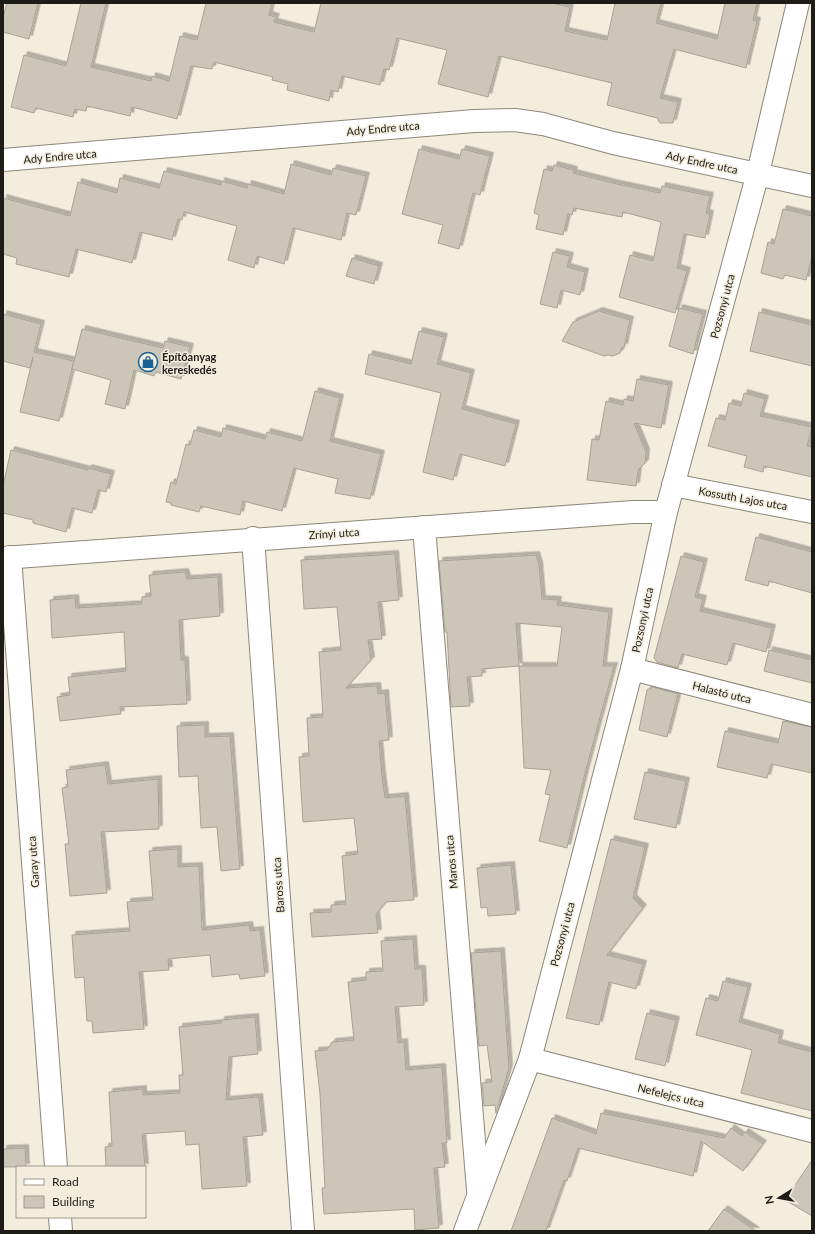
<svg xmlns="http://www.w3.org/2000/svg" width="815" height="1234" viewBox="0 0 815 1234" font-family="Lato,sans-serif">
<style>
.building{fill:#cbc6b7;stroke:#a7a394;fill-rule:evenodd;filter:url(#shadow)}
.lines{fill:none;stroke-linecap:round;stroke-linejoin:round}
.minor-casing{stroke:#8c8779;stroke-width:24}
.minor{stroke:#fff;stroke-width:22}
.labels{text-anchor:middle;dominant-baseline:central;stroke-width:3;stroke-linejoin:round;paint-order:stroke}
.street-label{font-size:11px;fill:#1e1c17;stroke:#f3edde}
.poi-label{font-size:11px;font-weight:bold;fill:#1e1c17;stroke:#f3edde;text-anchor:start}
</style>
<defs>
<filter id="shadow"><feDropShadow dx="3.5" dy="-3.5" stdDeviation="0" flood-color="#0004"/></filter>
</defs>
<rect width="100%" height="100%" fill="#f3edde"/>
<g class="building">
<path d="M7,3H38L29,39L3,32V17Z"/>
<path d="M81,3H106L91,67L151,81L152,76L169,81L180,36L197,40L206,3H272L269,15L276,17L274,22L314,32L321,3H551L570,7L565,31L607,40L615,3H661L656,23L717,39L725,3H757L753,20L757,21L746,68L674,49L660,98L678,102L673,123H660L657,118L607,105L612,83L499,56L488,97L438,84L447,50L397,38L389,70L384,69L380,85L342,76L338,92L331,90L329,101L287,90L288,84L272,80L273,77L214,62L212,69L191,66L177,119L132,107L130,116L87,106L86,111L75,109L73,117L36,108L34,113L11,107L24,55L66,66Z"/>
<path d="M419,149L459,159L462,149L490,156L480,195L473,193L459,249L438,243L443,225L402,214Z"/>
<path d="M291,164L331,175L333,168L366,176L356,215L347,213L341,240L293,228L284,264L257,256L254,268L228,260L237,226L184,212L182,220L178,219L172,240L140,232L132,263L76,249L69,277L16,264L17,258L3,254V198L70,216L78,182L117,193L120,178L159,188L164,171L221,185V181L247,188L248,184L284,194Z"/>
<path d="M554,165L574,170L573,173L617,184L660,193L662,186L710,196L706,213L710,214L705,238L684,234L677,268L687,271L675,313L619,297L630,255L653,261L661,222L623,212L622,217L574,208L572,215L568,214L563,235L536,229L539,215L534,213L544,169L552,171Z"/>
<path d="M783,209L812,216V257L806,280L785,275L783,279L761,273L768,242L774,244Z"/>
<path d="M553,252L570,256L567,267L585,272L580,295L561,290L557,308L540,304Z"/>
<path d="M352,258L379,266L374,284L346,276Z"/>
<path d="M679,308L703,314L693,354L669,346Z"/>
<path d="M599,311L630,320L624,347H622L620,353L613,356L608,355L604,356L562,341L573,322Z"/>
<path d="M759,312L812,325V366L750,351Z"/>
<path d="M3,314L41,324L34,352L74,361L59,421L20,412L33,357L30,368L3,361Z"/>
<path d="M82,329L163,348L165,341L190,347L181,379L156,372L154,376L134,370L125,409L105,404L111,380L72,369Z"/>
<path d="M419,331L444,337L437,364L471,373L462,409L516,424L505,466L460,454L453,480L423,472L441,393L365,374L369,354L411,364Z"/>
<path d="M637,379L669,385L661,428L634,423L646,452L645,463L638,470L636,486L587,480L592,439L599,440L606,401L623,405L624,399L633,401Z"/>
<path d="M315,391L340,398L330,441L381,454L370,499L335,493L338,479L294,468L282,511L243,501L240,515L201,506L199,512L171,505V503L166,502L171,482L176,484L186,444L190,445L194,430L221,437L223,428L265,439L267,432L302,441Z"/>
<path d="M744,393L765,399L760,416L812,427L807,446L812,447V477L764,466L763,472L744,467L747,456L708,446L716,418L725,420L729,403L741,406Z"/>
<path d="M11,450L88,470V468L111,474L106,492L98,490L92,513L72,508L66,532L33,523V520L3,513V486Z"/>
<path d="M756,537L812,552V593L769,581L768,586L745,580Z"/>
<path d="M395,554L399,600L378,602L382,639L368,640L371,660L346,688L377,686L378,694L385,693L389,740L379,741L382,776L385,798L405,796L414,900L386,902L376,914L378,933L312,937L310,913L331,912V905L346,904L342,856L358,854L354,818L303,822L299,757L309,756L307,718L323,717L319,652L341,650L337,607L304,609L301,560Z"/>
<path d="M536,555L539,565L542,599L558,600L557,605L609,612L603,666H614L585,773L567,848L539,841L550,795L545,794L551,770L524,768L519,666L482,669V676L467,677L470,706L451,707L447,632H445L439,561ZM516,623L562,627L557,666H519Z"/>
<path d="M681,556L704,562L695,597L703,599L700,611L772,628L766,652L733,643L727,665L682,654L678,668L657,662L654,658Z"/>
<path d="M185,572L187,579L218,577L220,616L179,620L181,660H185L187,704L120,707L121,714L60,721L57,697L70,695L68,677L126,671L124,632L52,638L50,600L75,598L76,608L142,604V597L151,596L149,575Z"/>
<path d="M769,650L812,660V683L764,671Z"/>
<path d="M653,687L678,694L667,737L639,730L647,690Z"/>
<path d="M783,721L812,727V773L771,764L767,778L717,767L725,731L778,743Z"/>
<path d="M205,725V737L230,736L240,869L221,871L217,827L201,828L198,776L179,777L177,726Z"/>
<path d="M105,765L108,784L158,779L159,829L101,832L107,893L70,896L65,844H69L62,788L68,787L66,770Z"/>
<path d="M645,772L686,781L676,828L634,819Z"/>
<path d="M611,839L645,847L633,898L643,908L607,955L643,964L636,989L609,982L599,1025L566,1018Z"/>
<path d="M178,849V867L199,866L202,930L249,925L250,931L260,930L265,976L240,979L239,974L212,977L210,955L168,959L169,970L139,972L144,1029L93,1033L92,1021H87L84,977L75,978L72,935L130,931L127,902L153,900L149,851Z"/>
<path d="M511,865L516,914L488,916L487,907L481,908L477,868Z"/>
<path d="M413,939L415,969H422L424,1005L395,1007L398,1043L404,1042L406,1070L442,1067L447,1143H442L445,1167L434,1168L439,1228L415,1230L414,1209L324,1214L322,1188H325L320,1094L315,1051L327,1050L332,1042L354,1040L348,982L366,980V972L383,971L381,941Z"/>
<path d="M501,951L509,1068L496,1113L495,1105L484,1106L482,1083L492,1082L487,1045L479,1046L471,953Z"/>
<path d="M723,981L748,987L739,1022L780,1034L778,1043L812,1052V1111L741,1093L752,1050L696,1035L706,998L718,1001Z"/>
<path d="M647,1013L676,1020L665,1066L635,1059Z"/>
<path d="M255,1017L258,1054L229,1057L226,1100L259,1097L263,1135L243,1137L247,1186L202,1189L199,1144L186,1145L185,1131L142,1134L145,1167H106L105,1147L112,1146L109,1092L143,1089V1095L180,1093L179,1075H183L179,1027L221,1023V1020Z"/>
<path d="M601,1113L724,1138L731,1128L742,1136L745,1132L763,1144L743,1171L701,1141L693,1176L578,1148L567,1181L564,1180L546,1231H511L552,1118L596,1134Z"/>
<path d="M25,1148L26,1167H3V1149Z"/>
<path d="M812,1160V1216L785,1200Z"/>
<path d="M724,1209L756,1231H708Z"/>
</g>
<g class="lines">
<g class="minor-casing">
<g id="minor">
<path d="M3,160L474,121L515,120L543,124L613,143L812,186"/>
<path d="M673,485L812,512"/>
<path d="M424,527L478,1190"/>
<path d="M253,538L303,1231"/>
<path d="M10,557L56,1167"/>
<path d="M3,558L633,512H666"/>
<path d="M632,669L812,715"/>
<path d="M530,1059L812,1131"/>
<path d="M60,1217L61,1231"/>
<path d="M465,1231L530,1059L632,669L666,512L758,173L798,3"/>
</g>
</g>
<use href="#minor" class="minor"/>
</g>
<defs>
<g id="shop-ring" transform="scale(1)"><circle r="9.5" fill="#f3edde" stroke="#186094" stroke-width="1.5"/><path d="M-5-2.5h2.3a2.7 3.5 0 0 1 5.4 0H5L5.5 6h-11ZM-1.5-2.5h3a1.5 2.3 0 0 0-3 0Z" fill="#186094"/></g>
</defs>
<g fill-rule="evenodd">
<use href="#shop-ring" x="148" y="362"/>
</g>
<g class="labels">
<g class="street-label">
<text transform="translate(383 128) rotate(-5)">Ady Endre utca</text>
<text transform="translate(60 156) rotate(-5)">Ady Endre utca</text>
<text transform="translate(702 162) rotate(12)">Ady Endre utca</text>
<text transform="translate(722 306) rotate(-75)">Pozsonyi utca</text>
<text transform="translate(743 498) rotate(10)">Kossuth Lajos utca</text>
<text transform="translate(334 533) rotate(-4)">Zrínyi utca</text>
<text transform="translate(642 620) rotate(-78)">Pozsonyi utca</text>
<text transform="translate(722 692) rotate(14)">Halastó utca</text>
<text transform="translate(33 862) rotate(-94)">Garay utca</text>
<text transform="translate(451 862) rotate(-95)">Maros utca</text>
<text transform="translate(278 885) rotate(-94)">Baross utca</text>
<text transform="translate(562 934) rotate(-75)">Pozsonyi utca</text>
<text transform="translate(671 1095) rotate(14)">Nefelejcs utca</text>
</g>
<g class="poi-label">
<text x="162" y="356">Építőanyag<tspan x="162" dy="13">kereskedés</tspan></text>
</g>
</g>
<rect width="815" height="1234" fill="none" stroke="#1e1c17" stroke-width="8"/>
<rect x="16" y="1166" width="130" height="52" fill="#f3edde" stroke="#9e998e"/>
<rect x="24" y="1179" width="20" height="6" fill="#ffffff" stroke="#9e998e"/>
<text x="52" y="1186" font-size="12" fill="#1e1c17">Road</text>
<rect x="24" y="1196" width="20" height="12" fill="#cbc6b7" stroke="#9e998e"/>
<text x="52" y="1206" font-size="12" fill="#1e1c17">Building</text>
<g transform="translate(779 1198) rotate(259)" stroke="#f3edde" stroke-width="3" paint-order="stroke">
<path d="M0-3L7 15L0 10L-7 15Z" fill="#1e1c17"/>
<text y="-6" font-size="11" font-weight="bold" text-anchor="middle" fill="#1e1c17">N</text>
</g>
</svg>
